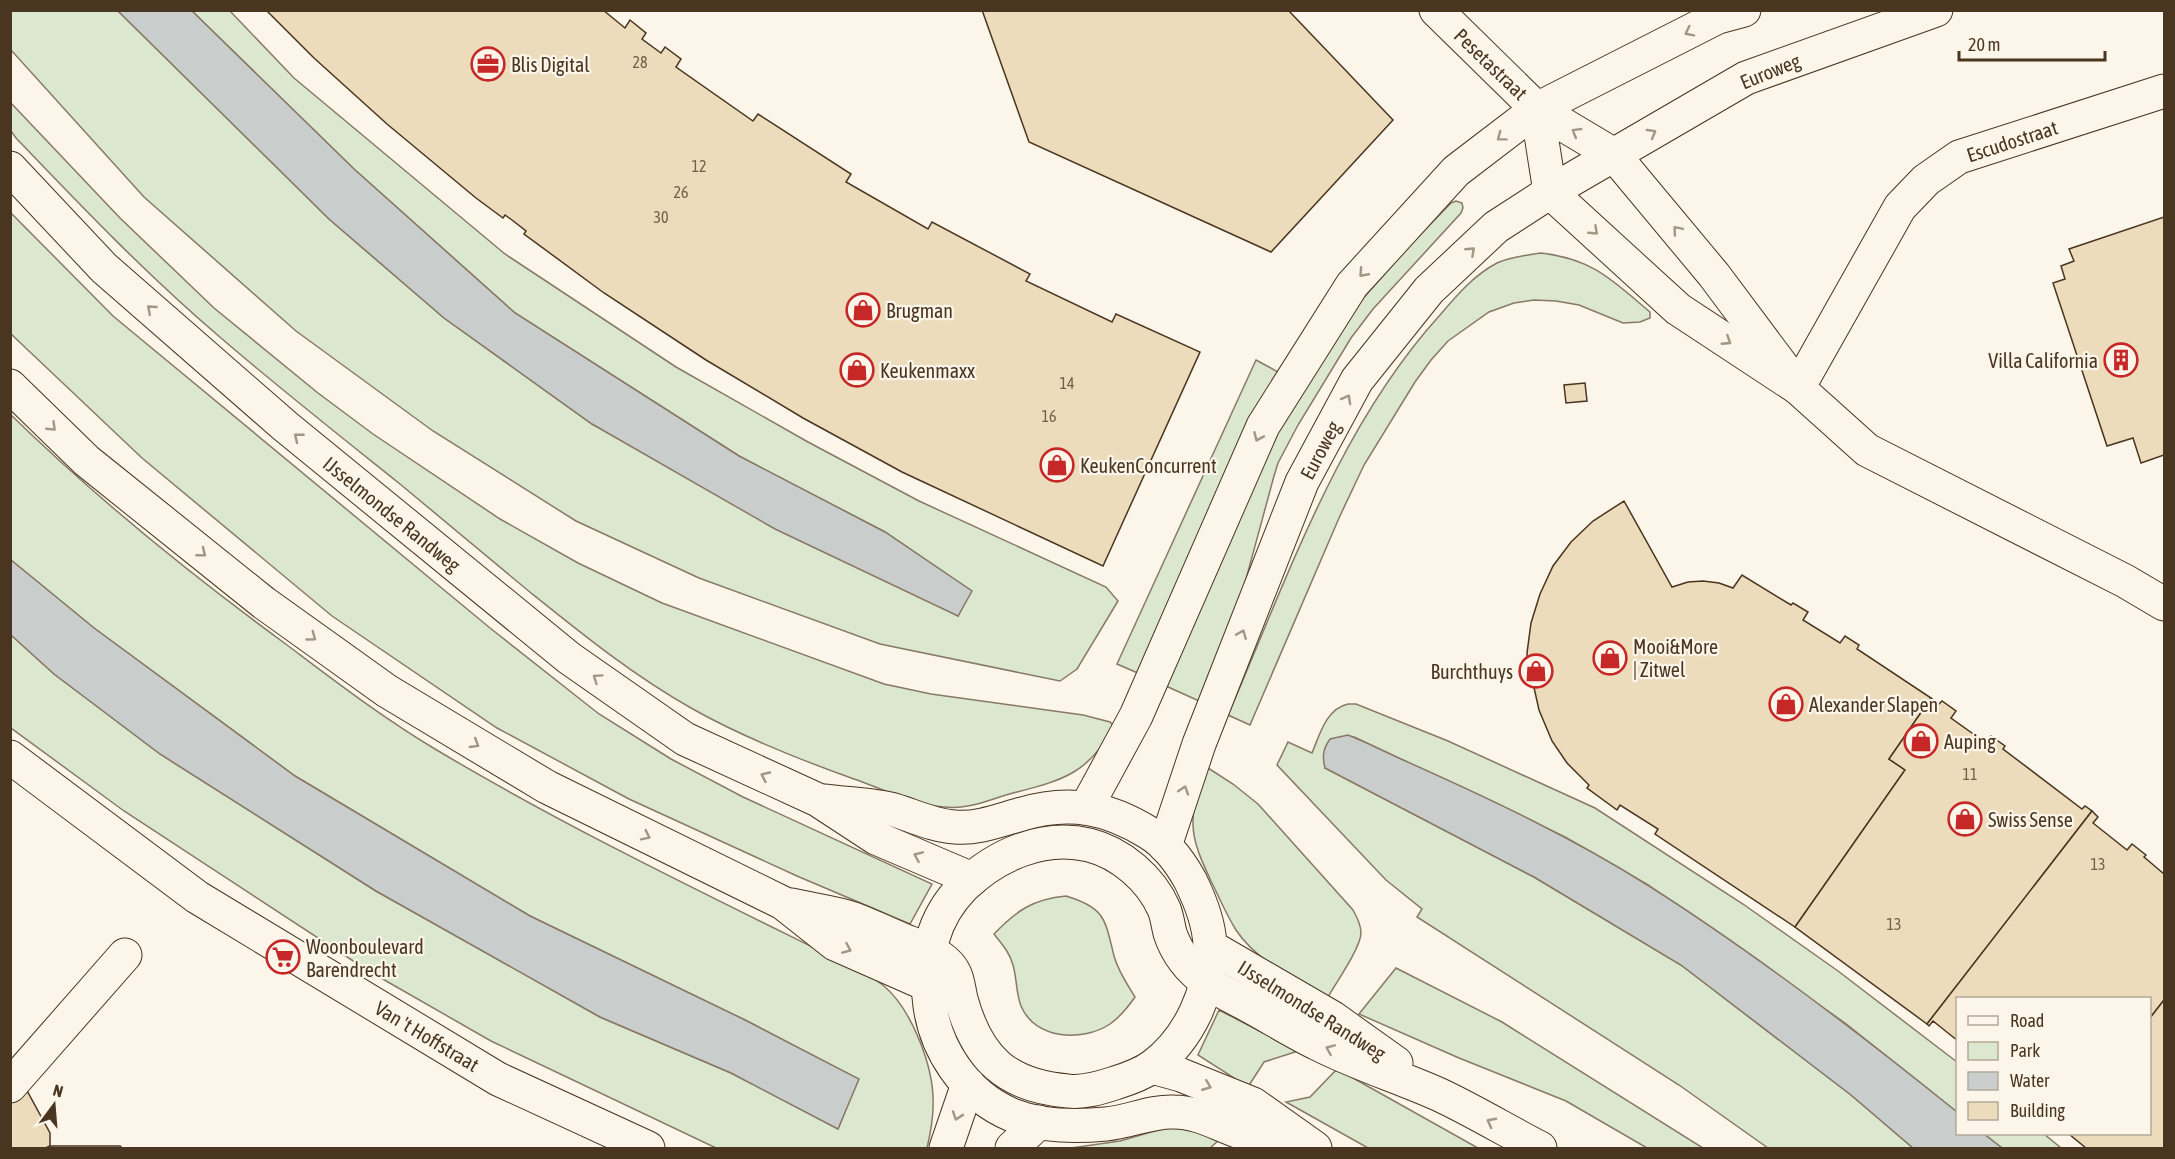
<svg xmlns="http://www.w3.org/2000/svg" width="2175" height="1159" viewBox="0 0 2175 1159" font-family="'Asap Condensed',sans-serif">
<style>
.green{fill:#dce7d0;stroke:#887966;stroke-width:1.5}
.water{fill:#c9cecd;stroke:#887966;stroke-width:1.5}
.building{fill:#ecdcbc;stroke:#4a3520;stroke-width:1.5}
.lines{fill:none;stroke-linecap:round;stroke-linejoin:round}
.street-casing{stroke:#4a3520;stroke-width:35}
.secondary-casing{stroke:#4a3520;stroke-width:35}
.street{stroke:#fbf6e9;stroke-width:33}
.secondary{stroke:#fbf6e9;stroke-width:33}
.oneway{stroke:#a29684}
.labels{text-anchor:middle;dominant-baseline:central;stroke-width:4.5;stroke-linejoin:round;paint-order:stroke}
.number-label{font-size:16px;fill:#725f47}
.poi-label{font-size:20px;fill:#4a3520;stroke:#fbf6e9;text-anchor:start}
.street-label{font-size:20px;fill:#4a3520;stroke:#fbf6e9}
</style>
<rect width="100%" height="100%" fill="#fbf6e9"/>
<g class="green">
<path d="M10,11H118L329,219L444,318L592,424L958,616L971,591L885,532L739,456L515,313L354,169L192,11H230L294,78L505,254L676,367L808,442L919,501L1106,587L1118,601L1077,669L1060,681L880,644L699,578L576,521L433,431L296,331L144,197L11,50Z"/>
<path d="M10,102L120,218L214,308L318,393L373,434L500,519L578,563L662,603L884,684L931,694L1083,715L1110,722L1114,726C1090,772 1064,780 1017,792C992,798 971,810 944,807C914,805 883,789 854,779C798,759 742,737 691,708C634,676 582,634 531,593C488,557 444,521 400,484C340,436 279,388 221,338C148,276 82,207 16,138L11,131Z"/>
<path d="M1456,201L1462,203L1463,208L1461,213L1373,309L1351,338L1298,425L1278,463L1274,476L1236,616L1199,701L1166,686L1267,453L1284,421L1352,311L1411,244L1451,203Z"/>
<path d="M10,212L113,316L490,628L599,714L671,759L743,797L932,884L910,924L797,876L629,799L497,728L332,616L142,458L11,334Z"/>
<path d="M1541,253C1593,259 1612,280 1650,312V318L1640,322L1623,323L1579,305L1556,301L1534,300L1514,303L1489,312L1448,341L1431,360L1415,382L1364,465L1339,518L1250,725L1228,715C1287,579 1339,426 1440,315C1457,295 1474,275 1497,263C1511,257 1526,255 1541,253Z"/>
<path d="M1256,360L1278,372L1140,674L1117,664Z"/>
<path d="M10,414C96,498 190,574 287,645C335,681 383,718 435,749C574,832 720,901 865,973C871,977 878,981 884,986C913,1011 935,1070 933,1107C933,1121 930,1135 927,1148H716L491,1041L367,970L124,811L11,728V635L54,674L160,754L376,891L600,1017L731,1073L838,1129L858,1079L745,1020L530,916L295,776L94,628L11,560Z"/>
<path d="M1348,704H1356L1448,741L1595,808L1743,904L1838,971L1957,1062V1112L1845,1023L1648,885L1565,837L1354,737L1325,768L1534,877L1681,965L1851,1095L1913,1148H1768L1679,1085L1417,917L1422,909L1386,880L1277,765L1288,742L1312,753C1320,734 1326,709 1348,704Z"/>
<path d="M1205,766L1233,784L1258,804L1353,910C1357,917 1361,925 1361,933C1361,947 1336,983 1328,997C1296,979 1257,962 1236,930C1226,914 1219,897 1211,881C1203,864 1193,843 1193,824C1192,805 1200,784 1205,766Z"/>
<path d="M1066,896C1106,908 1105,920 1114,956C1118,971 1127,984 1135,997C1128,1007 1120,1017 1110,1024C1083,1042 1035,1040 1021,1006C1016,993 1017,979 1013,965C1010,953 1002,944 994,934C1016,911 1033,899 1066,896Z"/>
<path d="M1396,968L1502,1022L1703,1148H1647L1566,1101L1459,1058L1359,1014Z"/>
<path d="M1219,1010L1298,1051L1264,1062L1248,1087L1198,1055Z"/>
<path d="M1337,1069L1478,1148H1368L1286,1102L1310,1097Z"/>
<path d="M1165,1128H1191L1219,1140L1210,1148H1071L1120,1141Z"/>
<path d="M1984,1134H2044L2061,1148H2002Z"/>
</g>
<g class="water">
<path d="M118,11H192L354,169L515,313L739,456L885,532L972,591L958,616L775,529L592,424L444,318L329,219Z"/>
<path d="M11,560L94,628L295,776L530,916L745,1020L859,1079L838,1129L731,1073L600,1017L376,891L160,754L54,674L11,635Z"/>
<path d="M1348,735C1366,742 1383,751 1401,759C1486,797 1570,836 1649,886C1756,954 1858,1032 1957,1112L1958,1134H1984L2002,1148H1913L1851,1095L1681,965L1534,877L1325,768C1322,756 1323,749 1330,739Z"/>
</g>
<g class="building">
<path d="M266,10H603L625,28L630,20L646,33L642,39L661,53L665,47L681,59L676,67L753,121L758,114L851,174L846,182L928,229L932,222L1030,274L1026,281L1112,322L1116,314L1200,352L1103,566L902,472L803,418L706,360L604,293L524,234L526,231L512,220L505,215L503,218L476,198L387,124L314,58Z"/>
<path d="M982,10H1288L1393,120L1271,252L1029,142Z"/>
<path d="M2164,217V455L2141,463L2133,438L2107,446L2053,283L2065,279L2061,266L2074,261L2069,249Z"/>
<path d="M1585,383L1587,401L1566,403L1564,385Z"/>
<path d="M1624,501L1672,587L1688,582L1703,581L1719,583L1733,588L1742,575L1791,605L1793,603L1808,612L1803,620L1840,643L1845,636L1859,645L1857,649L1931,698L1889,759L1905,770L1795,927L1655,834L1658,829L1620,805L1617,810L1587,788L1589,785L1567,763L1552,741L1539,710L1533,683L1529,684L1527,653L1531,623L1540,594L1553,566L1571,542L1593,521Z"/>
<path d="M1931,698L1939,704L1942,701L1956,711L1951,718L1986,743L1991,736L2005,746L2003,749L2082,809L2085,806L2092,811L1927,1024L1795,927L1905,770L1889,759Z"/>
<path d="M2092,811L2098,817L2093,823L2127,850L2132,844L2146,855L2144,857L2164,874V1000L2150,1018V998H1958V1041L1933,1021L1929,1026L1927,1024Z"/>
<path d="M2164,1000V1148H2086L2069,1134H2150V1018Z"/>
<path d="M10,1077L25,1087L50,1133V1146L46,1148H10Z"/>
<path d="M50,1146H120L122,1148H46Z"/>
</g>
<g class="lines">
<g class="street-casing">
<g id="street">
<path d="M1436,10L1537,109L1614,155L1714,275L1785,370"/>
<path d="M1537,109L1550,192L1678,309L1798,388L1867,450L2125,581L2164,604"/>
<path d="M1798,388L1900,207L1926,180L1959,157L2164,91"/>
<path d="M10,757L197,897L498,1079L648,1148"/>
<path d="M1086,808L1136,716L1263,426L1352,285L1456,171L1537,109L1718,17L1744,10"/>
<path d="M1165,846L1199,744L1302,482L1357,380L1429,290L1496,227L1550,192L1746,78L1936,10"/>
<path d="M10,1086L125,955"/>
<path d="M946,1148L968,1084"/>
<path d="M1012,1148L1039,1122"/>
</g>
</g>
<g class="secondary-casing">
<g id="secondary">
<path d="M10,168L104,268L285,426L569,658L685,739L818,800L876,838L972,879"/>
<path d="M10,386L87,461L264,603L387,691L547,787L783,903L835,944L928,985"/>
<path d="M792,905C812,910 834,912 854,919C870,925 886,933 903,940C918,946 937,952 949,965C958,975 958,986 961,999C977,1058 1006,1086 1068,1091C1083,1093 1100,1088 1115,1083C1128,1079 1142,1074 1153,1066C1189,1039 1212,990 1210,945C1209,922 1200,900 1190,880C1180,862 1167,844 1149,833C1107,807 1069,800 1022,814C1000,820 978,829 955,827C934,826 914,816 894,810C872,804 848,804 826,801"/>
<path d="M1211,947L1333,1018L1396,1063"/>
<path d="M1152,1067L1181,1075L1253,1104L1315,1148"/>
<path d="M1287,1148C1271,1143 1255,1138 1240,1132C1217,1124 1198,1112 1174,1112C1151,1111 1129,1122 1106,1124C1075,1127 1042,1127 1012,1115C965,1095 933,1048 929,997C925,955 932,919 963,887C996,855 1043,834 1089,845C1121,853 1151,879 1164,909C1167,916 1168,925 1170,933C1177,954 1190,970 1207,982C1221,992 1237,999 1251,1007C1273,1019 1295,1033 1318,1044C1357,1064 1400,1077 1440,1095C1474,1111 1507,1131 1540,1148"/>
</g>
</g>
<use href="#street" class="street"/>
<use href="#secondary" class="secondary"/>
</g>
<defs><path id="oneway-chevron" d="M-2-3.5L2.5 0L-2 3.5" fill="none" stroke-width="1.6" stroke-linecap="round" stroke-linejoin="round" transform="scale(1.5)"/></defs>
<g class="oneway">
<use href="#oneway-chevron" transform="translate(1689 32) rotate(153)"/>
<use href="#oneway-chevron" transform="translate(1576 132) rotate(-149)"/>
<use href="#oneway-chevron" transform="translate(1652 133) rotate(-30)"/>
<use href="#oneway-chevron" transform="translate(1501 137) rotate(143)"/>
<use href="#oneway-chevron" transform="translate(1677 230) rotate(-130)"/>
<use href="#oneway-chevron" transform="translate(1594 231) rotate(43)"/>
<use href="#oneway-chevron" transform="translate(1471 251) rotate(-43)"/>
<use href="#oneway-chevron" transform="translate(1363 273) rotate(132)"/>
<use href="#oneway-chevron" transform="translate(151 309) rotate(-139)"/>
<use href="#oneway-chevron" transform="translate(1727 341) rotate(33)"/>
<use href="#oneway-chevron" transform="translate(1347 399) rotate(-61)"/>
<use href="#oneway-chevron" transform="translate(52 427) rotate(44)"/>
<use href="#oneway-chevron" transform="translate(298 437) rotate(-141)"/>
<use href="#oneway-chevron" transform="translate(1258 437) rotate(114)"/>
<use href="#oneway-chevron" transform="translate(202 553) rotate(39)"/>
<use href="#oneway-chevron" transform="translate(1242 634) rotate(-68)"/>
<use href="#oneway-chevron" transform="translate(312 637) rotate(36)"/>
<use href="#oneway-chevron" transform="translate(597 678) rotate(-145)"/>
<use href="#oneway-chevron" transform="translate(475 744) rotate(31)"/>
<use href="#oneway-chevron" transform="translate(765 776) rotate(-155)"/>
<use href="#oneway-chevron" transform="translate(1184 790) rotate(-72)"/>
<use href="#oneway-chevron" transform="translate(646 836) rotate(26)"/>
<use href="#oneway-chevron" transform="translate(918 856) rotate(-157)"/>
<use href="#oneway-chevron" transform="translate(847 949) rotate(24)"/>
<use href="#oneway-chevron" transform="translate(1330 1049) rotate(-157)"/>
<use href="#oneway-chevron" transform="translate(1207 1086) rotate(22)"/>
<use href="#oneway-chevron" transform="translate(957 1116) rotate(109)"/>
<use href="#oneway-chevron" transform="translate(1491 1122) rotate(-152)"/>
</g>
<defs>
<g id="office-ring" transform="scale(1.725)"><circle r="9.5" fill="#fbf6e9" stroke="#c62828" stroke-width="1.5"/><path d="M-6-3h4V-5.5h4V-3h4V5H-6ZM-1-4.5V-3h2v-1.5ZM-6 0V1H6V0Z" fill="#c62828"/></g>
<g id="shop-ring" transform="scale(1.725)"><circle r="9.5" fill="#fbf6e9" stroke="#c62828" stroke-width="1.5"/><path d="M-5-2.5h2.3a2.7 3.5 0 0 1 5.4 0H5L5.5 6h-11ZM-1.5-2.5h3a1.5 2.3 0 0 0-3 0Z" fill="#c62828"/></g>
<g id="building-ring" transform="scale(1.725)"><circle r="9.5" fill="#fbf6e9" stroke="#c62828" stroke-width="1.5"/><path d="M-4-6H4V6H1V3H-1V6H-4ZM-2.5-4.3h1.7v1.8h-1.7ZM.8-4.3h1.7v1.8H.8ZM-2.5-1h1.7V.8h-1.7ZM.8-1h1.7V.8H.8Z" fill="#c62828"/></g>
<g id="supermarket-ring" transform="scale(1.725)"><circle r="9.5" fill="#fbf6e9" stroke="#c62828" stroke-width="1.5"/><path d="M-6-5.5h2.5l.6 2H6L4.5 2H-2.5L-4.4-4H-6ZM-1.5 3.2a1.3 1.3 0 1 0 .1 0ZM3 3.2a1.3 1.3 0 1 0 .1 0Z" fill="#c62828"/></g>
</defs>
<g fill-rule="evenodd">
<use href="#office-ring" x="488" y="64"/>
<use href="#shop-ring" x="863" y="310"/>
<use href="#building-ring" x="2121" y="360"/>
<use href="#shop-ring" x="857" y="370"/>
<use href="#shop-ring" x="1057" y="465"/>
<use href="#shop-ring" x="1610" y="658"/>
<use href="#shop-ring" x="1536" y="671"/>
<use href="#shop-ring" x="1786" y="704"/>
<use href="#shop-ring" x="1921" y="741"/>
<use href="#shop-ring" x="1965" y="819"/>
<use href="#supermarket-ring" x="283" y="957"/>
</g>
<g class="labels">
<g class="number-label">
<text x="640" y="62">28</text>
<text x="699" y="166">12</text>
<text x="681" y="192">26</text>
<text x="661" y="217">30</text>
<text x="1067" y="383">14</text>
<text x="1049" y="416">16</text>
<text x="1970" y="774">11</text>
<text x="2098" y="864">13</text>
<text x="1894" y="924">13</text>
</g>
<g class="poi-label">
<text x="511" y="64">Blis Digital</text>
<text x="886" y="310">Brugman</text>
<text x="2098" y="360" text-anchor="end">Villa California</text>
<text x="880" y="370">Keukenmaxx</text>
<text x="1080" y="465">KeukenConcurrent</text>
<text x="1633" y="646">Mooi&amp;More<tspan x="1633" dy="23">| Zitwel</tspan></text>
<text x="1513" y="671" text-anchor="end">Burchthuys</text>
<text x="1809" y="704">Alexander Slapen</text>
<text x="1944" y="741">Auping</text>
<text x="1988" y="819">Swiss Sense</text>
<text x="306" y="946">Woonboulevard<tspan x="306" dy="23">Barendrecht</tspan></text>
</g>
<g class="street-label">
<text transform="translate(1491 64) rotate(44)">Pesetastraat</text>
<text transform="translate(1770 71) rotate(-22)">Euroweg</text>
<text transform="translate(2012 141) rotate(-18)">Escudostraat</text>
<text transform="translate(1320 450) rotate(-62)">Euroweg</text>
<text transform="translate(392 514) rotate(39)">IJsselmondse Randweg</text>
<text transform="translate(1312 1010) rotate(32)">IJsselmondse Randweg</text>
<text transform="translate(427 1036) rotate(31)">Van 't Hoffstraat</text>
</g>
</g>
<rect width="2175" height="1159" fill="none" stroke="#4a3520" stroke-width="24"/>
<rect x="1956" y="997" width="195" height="138" fill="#fbf6e9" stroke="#b4a999" stroke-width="1.5"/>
<rect x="1968" y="1016" width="30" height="9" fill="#fbf6e9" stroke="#b4a999" stroke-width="1.5"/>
<text x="2010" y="1027" font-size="18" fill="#4a3520">Road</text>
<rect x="1968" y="1042" width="30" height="18" fill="#dce7d0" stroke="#b4a999" stroke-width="1.5"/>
<text x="2010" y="1057" font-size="18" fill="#4a3520">Park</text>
<rect x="1968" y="1072" width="30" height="18" fill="#c9cecd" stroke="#b4a999" stroke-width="1.5"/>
<text x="2010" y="1087" font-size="18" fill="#4a3520">Water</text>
<rect x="1968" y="1102" width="30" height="18" fill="#ecdcbc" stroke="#b4a999" stroke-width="1.5"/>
<text x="2010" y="1117" font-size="18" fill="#4a3520">Building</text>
<g transform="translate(54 1105) rotate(16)" stroke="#fbf6e9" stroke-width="4.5" paint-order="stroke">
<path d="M0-4.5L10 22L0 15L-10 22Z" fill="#4a3520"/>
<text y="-9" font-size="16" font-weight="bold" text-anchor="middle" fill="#4a3520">N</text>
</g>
<path d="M1959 51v9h146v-9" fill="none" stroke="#4a3520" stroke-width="3"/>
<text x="1968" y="51" font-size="18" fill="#4a3520" stroke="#fbf6e9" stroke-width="4.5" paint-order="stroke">20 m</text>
</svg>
